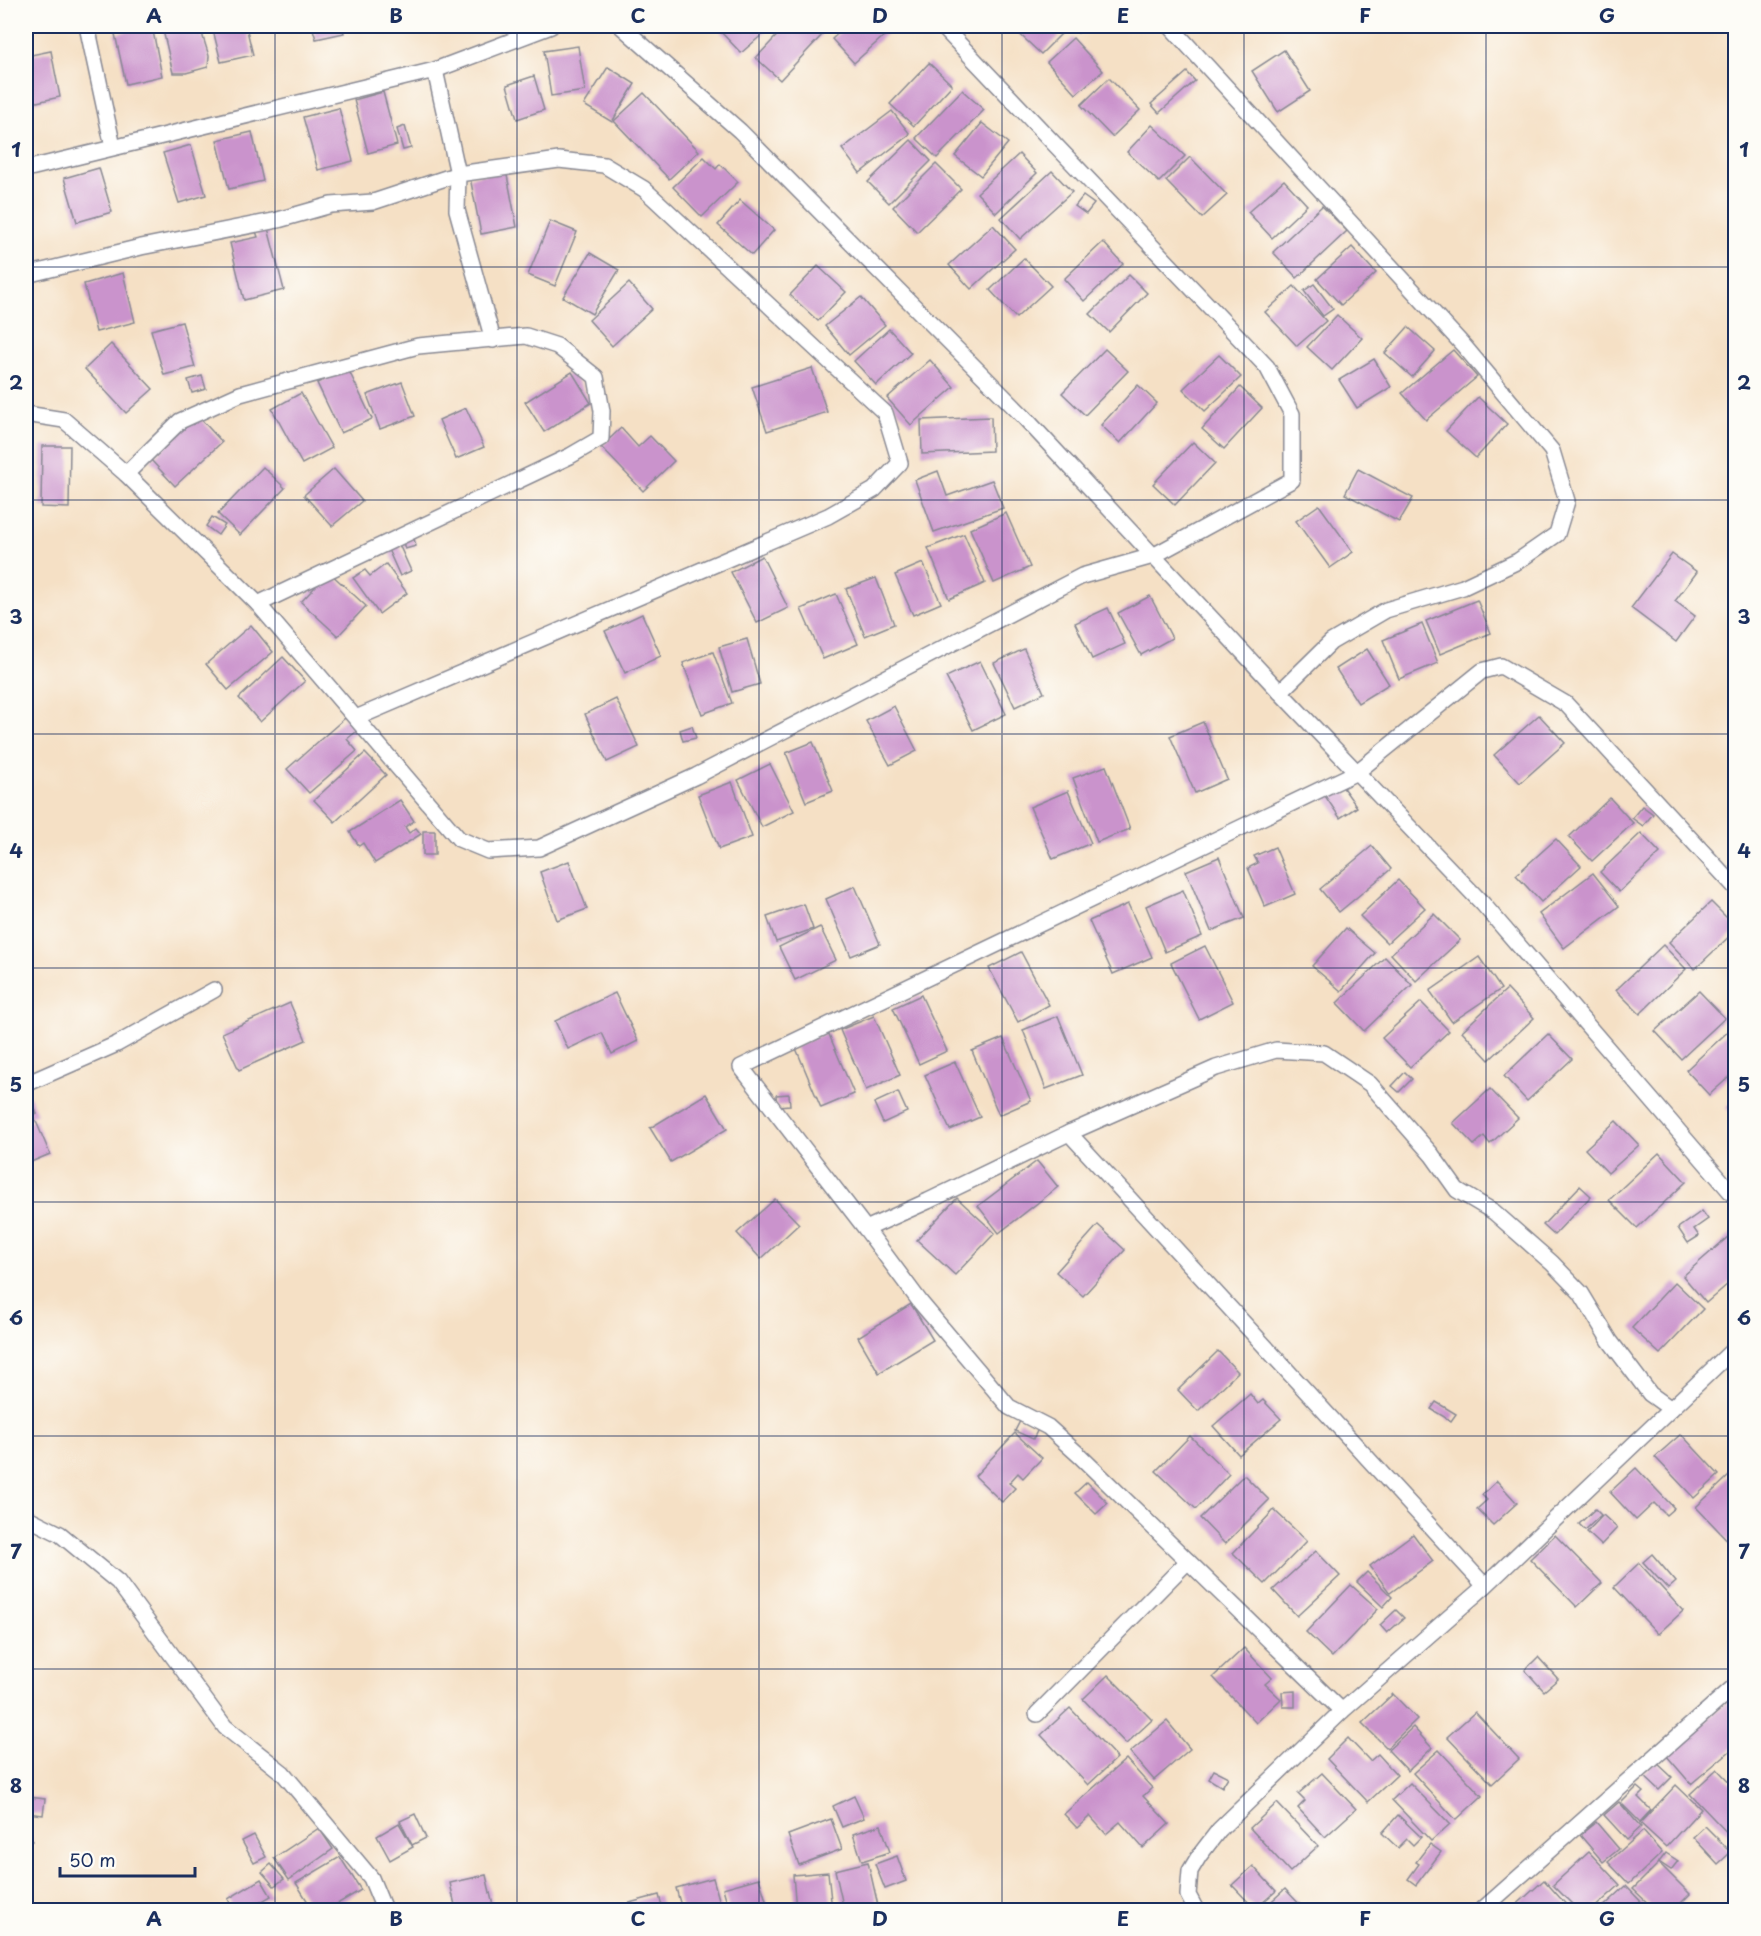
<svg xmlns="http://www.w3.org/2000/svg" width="1761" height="1936" viewBox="0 0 1761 1936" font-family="'Playpen Sans',sans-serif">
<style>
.building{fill:#ca93cc}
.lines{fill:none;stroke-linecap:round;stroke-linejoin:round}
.minor-casing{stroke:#888892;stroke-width:18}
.minor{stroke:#fff;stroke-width:15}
.grid{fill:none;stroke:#1b2f5e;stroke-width:1.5;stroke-opacity:0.55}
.neatline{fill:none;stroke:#1b2f5e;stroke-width:2}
.grid-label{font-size:20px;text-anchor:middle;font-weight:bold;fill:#1b2f5e}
</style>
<rect width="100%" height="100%" fill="#fdfcf7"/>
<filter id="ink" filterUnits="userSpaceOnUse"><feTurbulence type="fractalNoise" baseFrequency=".0167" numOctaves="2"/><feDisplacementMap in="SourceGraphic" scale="12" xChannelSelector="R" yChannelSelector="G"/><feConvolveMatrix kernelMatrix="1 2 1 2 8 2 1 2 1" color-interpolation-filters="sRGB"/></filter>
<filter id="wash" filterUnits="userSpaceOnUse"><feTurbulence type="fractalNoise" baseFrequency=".008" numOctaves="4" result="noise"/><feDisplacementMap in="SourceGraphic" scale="24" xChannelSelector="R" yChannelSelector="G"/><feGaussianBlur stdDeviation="1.35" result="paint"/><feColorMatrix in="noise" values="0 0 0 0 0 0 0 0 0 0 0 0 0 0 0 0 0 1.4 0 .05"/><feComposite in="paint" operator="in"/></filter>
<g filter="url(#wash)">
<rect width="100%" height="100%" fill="#f5e0c5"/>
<g id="blocks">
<g class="building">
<path d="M152,26L162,76L126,84L115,34Z"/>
<path d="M162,26H203V37L209,56L208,67L186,73H173Z"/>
<path d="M212,26H246L253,55L221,62Z"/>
<path d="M312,26H342L344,33L316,39Z"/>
<path d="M728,26H772L741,53L721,32Z"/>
<path d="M786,26H811L822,35L780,80L756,58Z"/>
<path d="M846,26H895L854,63L832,39Z"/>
<path d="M1011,26H1060L1065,30L1041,54Z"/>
<path d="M1070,26H1086L1078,33Z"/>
<path d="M1073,38L1103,71L1076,94L1047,62Z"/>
<path d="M578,46L585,91L551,96L544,51Z"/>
<path d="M1284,50L1310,91L1278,112L1252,71Z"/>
<path d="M51,51L60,97L32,103L26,70V56Z"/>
<path d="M929,63L952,85L914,126L890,104Z"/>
<path d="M608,67L635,84L612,122L584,105Z"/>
<path d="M1187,72L1195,81L1159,113L1151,104Z"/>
<path d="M534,76L544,110L517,119L507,85Z"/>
<path d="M1109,78L1140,110L1112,137L1081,105Z"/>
<path d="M962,90L984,110L937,158L916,138Z"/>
<path d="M383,92L397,145L368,153L354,100Z"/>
<path d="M644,93L699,151L669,179L614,121Z"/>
<path d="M339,108L353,161L318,170L303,117Z"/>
<path d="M892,111L910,134L860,173L842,149Z"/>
<path d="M982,123L1008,143L981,176L955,156Z"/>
<path d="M1152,125L1185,156L1159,182L1127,152Z"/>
<path d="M405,126L411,148L403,150L397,129Z"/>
<path d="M252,132L263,181L229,189L217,140Z"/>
<path d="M911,140L931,161L889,203L868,182Z"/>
<path d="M191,145L206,195L179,203L163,153Z"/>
<path d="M1019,154L1037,173L996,213L977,193Z"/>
<path d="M704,157L716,169L720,164L738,182L702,217L673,187Z"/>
<path d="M1190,157L1227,195L1202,218L1166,181Z"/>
<path d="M936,164L961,189L917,232L893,207Z"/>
<path d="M99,168L112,212L77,222L64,178Z"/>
<path d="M506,170L517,227L481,234L470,177Z"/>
<path d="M1052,171L1072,192L1020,239L1001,218Z"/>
<path d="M1284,180L1307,205L1272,238L1248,212Z"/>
<path d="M1083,196L1094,204L1086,214L1075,206Z"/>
<path d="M740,200L774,230L752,255L718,225Z"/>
<path d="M1322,206L1347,231L1297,278L1273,252Z"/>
<path d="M550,221L577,232L555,286L528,275Z"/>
<path d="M993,225L1015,249L971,289L949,265Z"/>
<path d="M268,228L284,290L244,300L230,243L258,237L256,231Z"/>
<path d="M1103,242L1123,264L1084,301L1064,279Z"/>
<path d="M1352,247L1376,273L1341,305L1317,279Z"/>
<path d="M590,253L619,270L592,314L563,297Z"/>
<path d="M1024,258L1051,286L1016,318L990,290Z"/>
<path d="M818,266L846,292L818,321L790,295Z"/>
<path d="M123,273L135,322L96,332L84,284Z"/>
<path d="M1129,275L1147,293L1109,332L1090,314Z"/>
<path d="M629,283L652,309L612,346L589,320Z"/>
<path d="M1314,284L1333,309L1323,316L1304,291Z"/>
<path d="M1294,286L1326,321L1297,346L1265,312Z"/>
<path d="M861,297L885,325L849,355L825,326Z"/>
<path d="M1337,315L1362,338L1332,370L1307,347Z"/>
<path d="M182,322L195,367L164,375L151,330Z"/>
<path d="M1408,327L1435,351L1412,377L1385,353Z"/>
<path d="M889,329L911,353L876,385L854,361Z"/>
<path d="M111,344L153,389L126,413L85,369Z"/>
<path d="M1105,349L1128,371L1085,415L1062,393Z"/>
<path d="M1453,350L1477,377L1426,420L1402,393Z"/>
<path d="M1219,355L1241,377L1205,411L1183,389Z"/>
<path d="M1374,359L1391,387L1357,408L1339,380Z"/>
<path d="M930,360L954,387L911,425L887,398Z"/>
<path d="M812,368L827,412L767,431L752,387Z"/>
<path d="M348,369L372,419L341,433L317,383Z"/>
<path d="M572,372L591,403L544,432L525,402Z"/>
<path d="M202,376L206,389L192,393L188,380Z"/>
<path d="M402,382L415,416L380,429L367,395Z"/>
<path d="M1138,385L1157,403L1120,443L1101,425Z"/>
<path d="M1240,387L1262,408L1224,449L1202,429Z"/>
<path d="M301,393L332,448L302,464L272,409Z"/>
<path d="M1478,397L1507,424L1476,458L1446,431Z"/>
<path d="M466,408L484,447L456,459L439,420Z"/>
<path d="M198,416L222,442L175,486L151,460Z"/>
<path d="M991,417L992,451L922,454L921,420Z"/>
<path d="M621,428L638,447L650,436L674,461L643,491L601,447Z"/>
<path d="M1193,442L1215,463L1175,505L1153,484Z"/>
<path d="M42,446H70L69,508L41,507Z"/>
<path d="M263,467L285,488L240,535L218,514Z"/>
<path d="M334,469L362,501L332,526L304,495Z"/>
<path d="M1358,469L1413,498L1399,522L1345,494Z"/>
<path d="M938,471L947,496L992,480L1003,508L934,532L915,480Z"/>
<path d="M1319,505L1353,552L1330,568L1296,521Z"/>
<path d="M1006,513L1030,567L994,583L970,529Z"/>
<path d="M212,517L225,525L218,535L206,526Z"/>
<path d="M964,534L985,583L949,599L928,548Z"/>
<path d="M413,535L416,546L405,549L402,539Z"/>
<path d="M397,540L411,571L400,576L386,545Z"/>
<path d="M1672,554L1697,572L1675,601L1695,616L1676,642L1631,608Z"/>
<path d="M762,556L788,608L757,623L731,572Z"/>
<path d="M923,563L941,603L913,615L895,575Z"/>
<path d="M386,564L407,593L379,614L353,578L365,570L370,576Z"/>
<path d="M329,572L366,606L338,636L301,602Z"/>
<path d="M876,578L894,624L865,636L846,589Z"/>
<path d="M836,594L858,644L823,659L801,609Z"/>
<path d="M1150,596L1172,638L1141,655L1118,613Z"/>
<path d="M1477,600L1491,633L1440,654L1426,621Z"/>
<path d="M1108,608L1125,644L1092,659L1075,623Z"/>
<path d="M642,614L661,656L625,673L605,631Z"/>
<path d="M1422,624L1438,663L1399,679L1383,640Z"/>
<path d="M251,625L273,652L228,690L206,664Z"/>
<path d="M747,639L760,684L732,692L719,647Z"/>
<path d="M1024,649L1044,693L1015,707L994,663Z"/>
<path d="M1367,649L1389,684L1358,703L1336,669Z"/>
<path d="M713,652L732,703L702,714L683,663Z"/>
<path d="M283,657L305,681L260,722L239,698Z"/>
<path d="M980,661L1006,714L973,730L946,677Z"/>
<path d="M616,699L639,747L607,762L585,714Z"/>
<path d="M894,706L917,751L890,765L866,721Z"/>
<path d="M1539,715L1565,743L1520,783L1494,755Z"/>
<path d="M345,718L357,731L347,739L357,751L309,793L287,769Z"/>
<path d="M1203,722L1227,779L1195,793L1170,736Z"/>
<path d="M692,726L696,738L683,741L680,730Z"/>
<path d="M813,742L833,791L806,802L786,753Z"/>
<path d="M365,753L386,775L335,822L314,800Z"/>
<path d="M770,764L794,811L762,827L738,780Z"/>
<path d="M1106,766L1130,829L1097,842L1073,778Z"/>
<path d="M732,782L752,837L719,849L698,795Z"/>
<path d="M1339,782L1357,807L1340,818L1323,793Z"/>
<path d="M1068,791L1091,843L1053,859L1030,807Z"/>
<path d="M1610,798L1633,823L1592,861L1569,837Z"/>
<path d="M400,800L414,821L405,827L409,833L416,828L421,834L375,863L363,843L359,846L350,832Z"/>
<path d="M1642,806L1653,814L1643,826L1632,818Z"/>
<rect x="423" y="831" width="12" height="24"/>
<path d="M1641,833L1660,853L1619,892L1600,872Z"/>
<path d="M1556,839L1581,866L1541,902L1516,875Z"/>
<path d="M1372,846L1391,869L1339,912L1320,889Z"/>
<path d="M1275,847L1295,894L1265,907L1248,868L1258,863L1254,856Z"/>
<path d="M1219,857L1244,918L1211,931L1186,871Z"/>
<path d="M569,861L587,909L557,920L540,872Z"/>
<path d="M1593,873L1619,906L1564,948L1539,914Z"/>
<path d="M1398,880L1425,908L1387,943L1360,916Z"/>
<path d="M855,886L880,944L851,956L826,899Z"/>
<path d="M1183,890L1202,936L1165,952L1146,906Z"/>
<path d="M1711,902L1736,927V930L1695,969L1669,942Z"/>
<path d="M804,904L813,929L776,942L767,917Z"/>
<path d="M1128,904L1152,957L1113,974L1089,921Z"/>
<path d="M1434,914L1460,940L1416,981L1391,954Z"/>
<path d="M820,927L836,960L795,980L779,947Z"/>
<path d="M1346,928L1375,953L1341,991L1312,966Z"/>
<path d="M1663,945L1686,969L1640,1014L1616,990Z"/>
<path d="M1205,946L1233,1002L1199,1019L1171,963Z"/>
<path d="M1021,952L1049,1005L1018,1022L989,968Z"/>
<path d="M1385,957L1412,985L1364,1031L1337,1003Z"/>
<path d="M1479,957L1501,989L1452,1022L1430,991Z"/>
<path d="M1507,989L1534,1018L1489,1060L1462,1031Z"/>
<path d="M1699,991L1725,1018L1681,1059L1655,1031Z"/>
<path d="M615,993L638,1041L612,1054L602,1033L568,1049L555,1021Z"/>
<path d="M921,995L947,1051L919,1064L893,1008Z"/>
<path d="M1421,1002L1449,1031L1410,1067L1382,1038Z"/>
<path d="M290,1003L306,1040L239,1070L222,1033Z"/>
<path d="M874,1016L900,1075L866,1090L840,1030Z"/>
<path d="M1058,1016L1082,1075L1046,1089L1023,1030Z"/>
<path d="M1733,1027L1736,1029V1071L1709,1095L1686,1070Z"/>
<path d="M828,1032L854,1094L821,1108L795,1046Z"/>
<path d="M1548,1034L1572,1059L1527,1101L1504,1076Z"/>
<path d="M1003,1038L1031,1101L999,1115L972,1051Z"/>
<path d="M955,1062L980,1117L950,1130L925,1075Z"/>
<path d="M1405,1072L1412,1079L1399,1092L1392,1086Z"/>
<path d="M1490,1089L1518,1118L1490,1144L1484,1136L1474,1145L1453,1123Z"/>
<path d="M898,1092L907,1112L883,1123L874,1103Z"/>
<path d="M706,1094L727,1129L671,1162L650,1128Z"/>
<path d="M789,1094L790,1105L777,1106L776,1095Z"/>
<path d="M30,1096L37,1114L26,1119V1098Z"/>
<path d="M1736,1098V1117L1726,1108Z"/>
<path d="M35,1119L50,1154L26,1164V1124Z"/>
<path d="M1616,1121L1639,1145L1608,1173L1585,1149Z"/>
<path d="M1659,1153L1686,1182L1637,1228L1609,1200Z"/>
<path d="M1037,1161L1058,1187L999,1233L978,1206Z"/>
<path d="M1580,1186L1591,1196L1554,1235L1543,1225Z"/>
<path d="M957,1198L995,1233L955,1275L917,1240Z"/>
<path d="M775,1199L799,1224L761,1259L737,1233Z"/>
<path d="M1702,1211L1708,1219L1694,1229L1699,1236L1688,1243L1678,1228Z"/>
<path d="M1098,1225L1125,1250L1083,1296L1056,1272Z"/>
<path d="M1736,1230V1277L1706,1303L1683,1276Z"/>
<path d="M1675,1282L1703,1309L1660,1354L1632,1328Z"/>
<path d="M911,1304L933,1340L879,1373L858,1337Z"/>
<path d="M1218,1351L1238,1372L1198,1411L1178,1390Z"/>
<path d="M1250,1394L1258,1404L1263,1400L1281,1419L1239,1455L1213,1426Z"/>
<path d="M1436,1402L1456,1414L1451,1421L1431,1409Z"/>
<path d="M1020,1421L1038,1429L1033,1439L1015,1431Z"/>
<path d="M1015,1433L1042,1458L1023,1478L1018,1473L1009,1483L1015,1488L1002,1502L975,1476Z"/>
<path d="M1681,1434L1719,1475L1694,1498L1655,1457Z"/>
<path d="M1190,1436L1229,1474L1196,1509L1156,1471Z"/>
<path d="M1636,1468L1674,1508L1666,1515L1654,1503L1636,1520L1610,1492Z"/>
<path d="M1244,1475L1269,1500L1225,1544L1200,1518Z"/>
<path d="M1730,1475L1736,1481V1549L1696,1507Z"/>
<path d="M1497,1481L1517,1503L1493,1525L1477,1509L1487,1500L1482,1495Z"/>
<path d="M1087,1482L1108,1503L1096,1514L1075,1493Z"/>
<path d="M1595,1509L1601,1515L1585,1530L1579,1524Z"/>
<path d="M1274,1510L1307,1541L1265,1584L1233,1553Z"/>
<path d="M1603,1515L1617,1528L1601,1545L1587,1532Z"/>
<path d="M1413,1534L1433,1561L1390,1593L1370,1566Z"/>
<path d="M1555,1535L1602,1583L1577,1607L1530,1559Z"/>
<path d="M1316,1551L1340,1576L1297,1616L1273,1590Z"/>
<path d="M1652,1554L1676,1582L1668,1589L1643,1562Z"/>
<path d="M1639,1563L1683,1611L1658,1634L1614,1587Z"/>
<path d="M1367,1572L1392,1597L1383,1607L1357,1582Z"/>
<path d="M1351,1585L1378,1609L1332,1657L1306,1632Z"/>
<path d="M1396,1610L1404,1618L1387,1633L1380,1625Z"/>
<path d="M1244,1648L1272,1678L1265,1684L1281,1699L1256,1723L1213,1677Z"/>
<path d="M1538,1657L1558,1679L1544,1691L1525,1670Z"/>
<path d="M1108,1675L1152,1720L1126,1744L1083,1699Z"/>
<path d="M1295,1691V1707H1283L1282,1692Z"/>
<path d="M1393,1694L1417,1719L1387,1748L1362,1723Z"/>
<path d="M1732,1698L1736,1702V1746L1691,1784L1666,1755Z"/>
<path d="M1070,1708L1117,1758L1088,1785L1041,1735Z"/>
<path d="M1475,1712L1519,1759L1492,1784L1447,1737Z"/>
<path d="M1167,1721L1190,1749L1154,1780L1130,1752Z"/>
<path d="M1413,1727L1432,1748L1408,1771L1388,1750Z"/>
<path d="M1348,1738L1370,1761L1378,1754L1397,1775L1368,1802L1327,1759Z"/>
<path d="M1439,1750L1482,1796L1456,1820L1413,1773Z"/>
<path d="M1126,1759L1152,1788L1143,1796L1169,1824L1143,1848L1120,1822L1106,1834L1090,1816L1077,1828L1064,1814Z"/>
<path d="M1655,1761L1672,1777L1659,1790L1643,1775Z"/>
<path d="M1717,1769L1736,1789V1842L1690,1794Z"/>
<path d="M1214,1770L1228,1777L1222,1787L1209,1779Z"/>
<path d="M1322,1773L1356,1809L1325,1837L1298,1808L1305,1801L1298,1794Z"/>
<path d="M1410,1783L1450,1824L1431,1841L1392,1800Z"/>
<path d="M1676,1785L1701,1809L1666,1847L1640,1823Z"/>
<path d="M1637,1787L1643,1792L1638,1797L1651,1810L1640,1822L1621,1803Z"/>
<path d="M854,1796L864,1818L842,1827L833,1806Z"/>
<path d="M29,1797L45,1799L43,1815L27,1813Z"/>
<path d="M1619,1802L1641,1827L1627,1840L1604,1815Z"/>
<path d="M1277,1803L1318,1846L1290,1872L1250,1828Z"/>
<path d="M415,1814L426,1838L412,1845L400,1821Z"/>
<path d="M1398,1815L1421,1837L1413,1845L1407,1839L1398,1848L1382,1833Z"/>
<path d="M831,1819L842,1849L799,1865L788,1835Z"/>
<path d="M1596,1822L1619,1849L1603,1862L1580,1835Z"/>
<path d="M399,1823L413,1847L390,1860L377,1836Z"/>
<path d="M881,1825L890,1852L862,1861L853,1834Z"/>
<path d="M1705,1826L1731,1852L1718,1864L1693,1837Z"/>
<path d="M319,1828L333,1849L289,1880L274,1858Z"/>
<path d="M26,1829L33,1841L26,1845Z"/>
<path d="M1643,1831L1662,1853L1629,1884L1608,1862Z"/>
<path d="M254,1835L266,1857L254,1863L242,1841Z"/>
<path d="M1430,1844L1441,1852L1416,1885L1408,1879L1419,1864L1416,1862Z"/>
<path d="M1589,1852L1620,1885L1592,1910H1578L1553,1885Z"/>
<path d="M1666,1853L1678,1861L1671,1870L1659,1862Z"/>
<path d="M897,1856L906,1881L885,1889L875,1864Z"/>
<path d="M340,1857L361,1890L327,1910H313L296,1883Z"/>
<path d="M868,1862L879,1910H844L835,1870Z"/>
<path d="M1659,1863L1690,1894L1674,1910H1655L1633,1889Z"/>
<path d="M271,1864L284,1879L274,1886L262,1872Z"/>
<path d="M1253,1866L1276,1891L1255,1909L1232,1885Z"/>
<path d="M828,1872L832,1910H796L793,1875Z"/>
<path d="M486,1875L494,1910H456L450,1883Z"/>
<path d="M713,1878L722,1910H682L676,1888Z"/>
<path d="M759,1878L769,1910H729L723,1888Z"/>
<path d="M261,1879L271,1896L247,1910H234L228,1899Z"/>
<path d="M1544,1880L1571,1910H1514L1512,1909Z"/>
<path d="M1626,1886L1649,1910H1600Z"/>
<path d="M1285,1889L1305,1910H1262Z"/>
<path d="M659,1895L663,1910H624L622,1905Z"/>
<path d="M619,1907V1910H604L603,1909Z"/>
</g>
</g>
</g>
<g filter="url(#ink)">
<use href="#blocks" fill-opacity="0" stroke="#888892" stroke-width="1.5"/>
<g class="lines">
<g class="minor-casing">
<g id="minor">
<path d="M87,26L113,147"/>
<path d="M621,26L740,131L1024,417L1280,692L1483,904L1736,1198"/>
<path d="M1170,26L1464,346L1552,451L1567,501L1557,534L1518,561L1463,587L1386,610L1331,642L1280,692"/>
<path d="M435,70L458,174L457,210L493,340"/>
<path d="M26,169L435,70L551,26"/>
<path d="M26,275L141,247L278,220L331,205L373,202L458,174L559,160L604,165L644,189L885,413L900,463L874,490L828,516L356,718"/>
<path d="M26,414L64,420L126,474L258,604L459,839L488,851L539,848L696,776L1082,576L1153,556L1292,480V414L1267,367L942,26"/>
<path d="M126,474L180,421L240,394L418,346L526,336L557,346L596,377L602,411L601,438L570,456L258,604"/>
<path d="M26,1084L117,1044L214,990"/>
<path d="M1069,1133L1216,1068L1276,1050L1324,1053L1370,1084L1432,1155L1457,1190L1494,1212L1552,1263L1581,1293L1610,1341L1650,1394L1671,1409"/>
<path d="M866,1229L741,1067L1357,772L1482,671L1501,666L1566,704L1736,888"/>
<path d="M26,1517L60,1534L118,1582L225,1727L283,1773L371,1878L383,1907L378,1910"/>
<path d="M1485,1586L1342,1711L1080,1456L1048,1427L1009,1407L921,1303L866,1229L928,1201L1069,1133L1485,1586L1736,1347"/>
<path d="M1037,1714L1188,1561"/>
<path d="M1196,1910L1188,1895L1190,1871L1199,1856L1219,1830L1342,1711"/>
<path d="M1482,1910L1736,1685"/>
</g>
</g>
<use href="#minor" class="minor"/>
</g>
</g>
<path class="grid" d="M275,26V1910M517,26V1910M759,26V1910M1002,26V1910M1244,26V1910M1486,26V1910M26,267H1736M26,500H1736M26,734H1736M26,968H1736M26,1202H1736M26,1436H1736M26,1669H1736"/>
<rect width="1761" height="1936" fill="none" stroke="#fdfcf7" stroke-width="66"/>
<path d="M60 1867v9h135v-9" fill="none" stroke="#1b2f5e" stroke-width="3"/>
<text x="69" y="1867" font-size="18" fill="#1b2f5e" stroke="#fdfcf7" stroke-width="4.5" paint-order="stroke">50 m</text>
<rect x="33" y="33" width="1695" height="1870" class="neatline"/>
<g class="grid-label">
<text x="154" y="23">A</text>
<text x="396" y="23">B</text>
<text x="638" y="23">C</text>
<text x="880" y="23">D</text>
<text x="1123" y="23">E</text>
<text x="1365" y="23">F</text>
<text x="1607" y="23">G</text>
<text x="16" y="157">1</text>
<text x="1744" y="157">1</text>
<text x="16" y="390">2</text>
<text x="1744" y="390">2</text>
<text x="16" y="624">3</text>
<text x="1744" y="624">3</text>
<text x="16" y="858">4</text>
<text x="1744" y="858">4</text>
<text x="16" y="1092">5</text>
<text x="1744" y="1092">5</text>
<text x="16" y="1325">6</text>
<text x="1744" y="1325">6</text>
<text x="16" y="1559">7</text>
<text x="1744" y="1559">7</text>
<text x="16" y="1793">8</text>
<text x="1744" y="1793">8</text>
<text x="154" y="1926">A</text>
<text x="396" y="1926">B</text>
<text x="638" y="1926">C</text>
<text x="880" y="1926">D</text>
<text x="1123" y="1926">E</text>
<text x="1365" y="1926">F</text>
<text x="1607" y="1926">G</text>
</g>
</svg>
